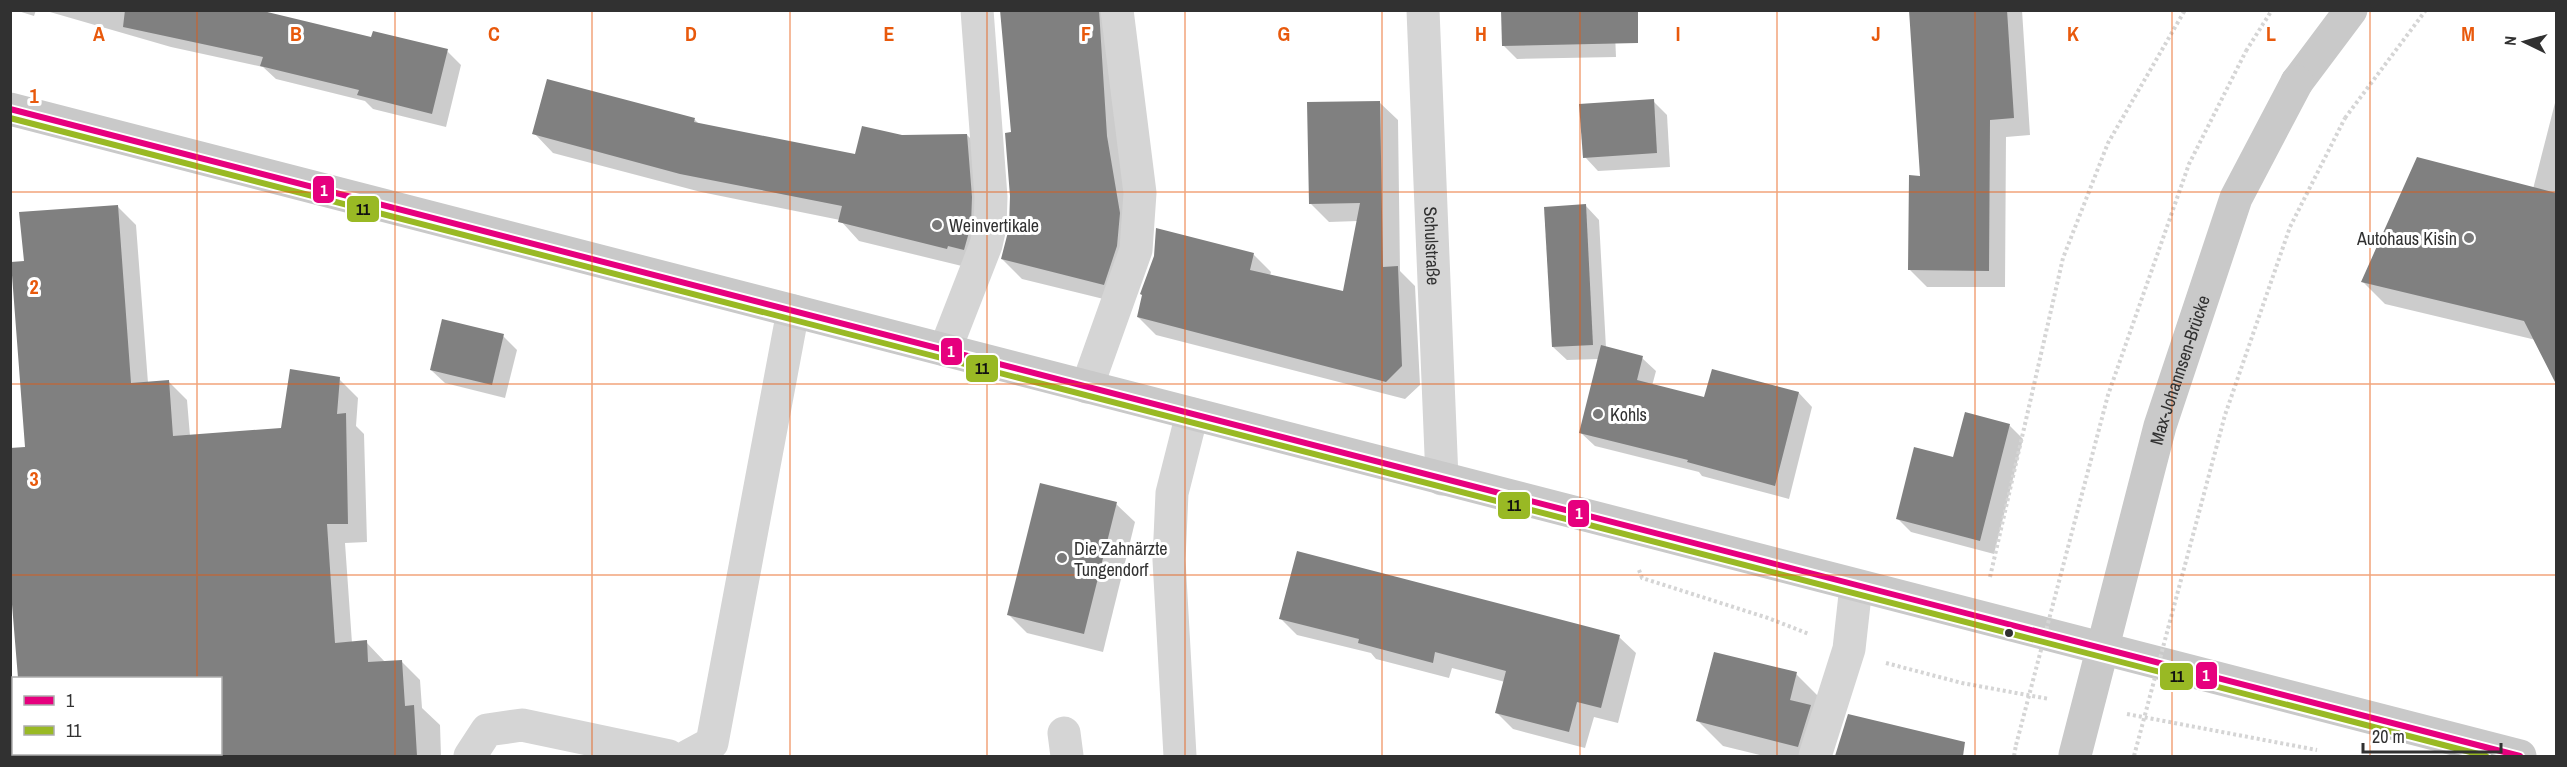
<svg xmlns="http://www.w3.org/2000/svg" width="2567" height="767" viewBox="0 0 2567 767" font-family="'Archivo Narrow',sans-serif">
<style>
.shadow{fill:#0003}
.building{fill:#808080}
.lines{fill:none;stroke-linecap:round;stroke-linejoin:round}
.path{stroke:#d5d5d5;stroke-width:4;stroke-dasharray:3 3;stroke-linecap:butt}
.minor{stroke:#d5d5d5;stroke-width:33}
.major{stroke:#c9c9c9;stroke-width:33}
.path-bridge{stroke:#d5d5d5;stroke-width:4;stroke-dasharray:3 3;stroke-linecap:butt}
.major-bridge{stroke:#c9c9c9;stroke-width:33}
.bus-1-casing{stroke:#fff;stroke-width:10}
.bus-2-casing{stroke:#fff;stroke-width:10}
.bus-1{stroke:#e6007e;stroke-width:6}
.bus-2{stroke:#99b924;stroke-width:6}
.grid{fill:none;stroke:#e8590c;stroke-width:1.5;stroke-opacity:0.55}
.poi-dot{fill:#797979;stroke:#fff;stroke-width:2}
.bus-dot{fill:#313131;stroke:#fff;stroke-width:2}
.labels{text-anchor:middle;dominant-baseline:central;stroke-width:6;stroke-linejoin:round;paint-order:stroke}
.poi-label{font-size:18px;fill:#313131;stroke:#fff;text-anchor:start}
.street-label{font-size:18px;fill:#313131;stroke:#fff}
.grid-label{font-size:20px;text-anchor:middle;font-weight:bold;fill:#e8590c;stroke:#fff;stroke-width:6;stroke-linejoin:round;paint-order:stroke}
.line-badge{stroke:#fff;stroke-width:2}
.badge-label{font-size:16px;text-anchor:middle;font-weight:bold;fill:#fff}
.pale-badge-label{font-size:16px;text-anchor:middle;font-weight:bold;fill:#111}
</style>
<rect width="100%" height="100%" fill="#fff"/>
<g class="shadow">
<path d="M15,10H36L34,16Z"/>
<path d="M43,10H252L373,39L447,51L461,65L446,127L373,109L365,101L276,79L263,67L171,47Z"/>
<path d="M1002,10H1118L1137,267L1124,304L1022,279L1002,259L1010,228L1012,134Z"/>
<path d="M1614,10L1616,57L1517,59L1503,45Z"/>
<path d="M1911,10H2022L2030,135L2006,137L2005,287H1927L1910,270L1922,177Z"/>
<path d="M2556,99V379L2536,340L2385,304L2363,282L2533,189Z"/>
<path d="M1653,101L1667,115L1670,167L1598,171L1585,157Z"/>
<path d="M1379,102L1398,120L1400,271L1415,286L1420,385L1405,399L1156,335L1138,317L1253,254L1271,272L1270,276L1344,293L1358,221L1329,222L1311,204Z"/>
<path d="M695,120L699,124L856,156L902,137L967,135L986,154L990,245L966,267L859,241L840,220L701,192L553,153L534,133Z"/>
<path d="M117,206L136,225L148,383L168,381L187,400L190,436L282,429L339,379L358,398L356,426L364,434L367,542L345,543L352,643L366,642L385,662L401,661L420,680L422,708L440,725L441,756H25V754H220V678H19L10,559L27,449L25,263Z"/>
<path d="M1586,206L1599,220L1606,348L1642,358L1656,371L1652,386L1706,399L1713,370L1799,393L1812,407L1789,499L1702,476L1699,472L1595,446L1581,433L1599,359L1567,360L1553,347Z"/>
<path d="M503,336L517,350L505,398L445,383L431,370Z"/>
<path d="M2009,425L2023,439L1994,554L1911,532L1897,518L1954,459Z"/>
<path d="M1116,504L1135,522L1103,652L1027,633L1008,614Z"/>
<path d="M1281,619L1619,637L1636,653L1618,723L1594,717L1585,748L1513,729L1497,713L1505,682L1452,668L1449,678L1376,659L1371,653L1297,635Z"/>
<path d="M1796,674L1821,699L1828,756H1764L1723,746L1698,721Z"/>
<path d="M1926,735L1948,756H1836Z"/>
</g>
<g class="building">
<path d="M125,10H259L371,37L373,31L448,49L432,114L357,95L359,90L260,66L263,57L123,27Z"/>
<path d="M1000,10H1099L1107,136L1120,213L1117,246L1104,285L1001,259L1009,228L1010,196L1005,133L1011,132Z"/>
<path d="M1501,10H1638V43L1502,46Z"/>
<path d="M1909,10H2007L2014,118L1990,120L1989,271L1908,270L1909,175L1920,176Z"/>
<path d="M547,79L695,118L694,122L855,154L862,126L902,135L967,134L972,197L971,225L964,250L948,246L947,249L838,222L842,206L680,174L532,134Z"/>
<path d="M1654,99L1657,153L1583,158L1579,104Z"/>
<path d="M1380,101L1383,267L1398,266L1402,366L1386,382L1137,317L1142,295L1140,294L1154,256L1156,228L1254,253L1250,270L1343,291L1360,203L1309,204L1307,102Z"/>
<path d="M2417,157L2556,193V384L2524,321L2361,282Z"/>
<path d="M1586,204L1593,345L1552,347L1544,207Z"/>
<path d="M118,205L131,383L169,380L173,436L281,428L290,369L340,377L337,414L346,413L348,524H327L335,643L367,640L368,662L402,660L405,706L414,705L417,756H220V678H18L10,580V448L25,447L11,262L24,261L19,212Z"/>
<path d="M442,319L504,334L492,385L430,370Z"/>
<path d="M1601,345L1643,356L1637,380L1704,397L1712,369L1799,392L1775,486L1687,462L1688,460L1579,433Z"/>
<path d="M1965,412L2010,424L1980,541L1896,519L1914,447L1953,457Z"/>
<path d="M1040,483L1117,502L1084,634L1007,615Z"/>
<path d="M1297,551L1620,635L1601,708L1577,702L1569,732L1495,713L1506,671L1435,652L1433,663L1358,643L1359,639L1279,619Z"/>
<path d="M1714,652L1797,672L1790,700L1811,705L1798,747L1696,721Z"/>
<path d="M1848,714L1965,742L1963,756H1835Z"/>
</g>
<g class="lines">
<g class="path">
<path d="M2246,51L2272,10"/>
<path d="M2345,118L2426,10"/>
<path d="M1639,570L1642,578L1768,618L1809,634"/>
<path d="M1990,577L2063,258L2108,143L2185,10"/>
<path d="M1886,663L1962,683L2049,699"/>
<path d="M2127,714L2317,750"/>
<path d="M2014,756L2016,745"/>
</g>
<g class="minor">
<path id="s1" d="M1423,10L1442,479"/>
<path d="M945,350L986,245L990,227L991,197L977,10"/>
<path d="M1087,387L1136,250L1140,193L1117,10"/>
<path d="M1064,733L1067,756"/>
<path d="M470,756L487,730L522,725L669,756"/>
<path d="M688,756L712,743L793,311"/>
<path d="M1180,756L1169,560L1172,493L1192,414"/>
<path d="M1815,756L1849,649L1856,586"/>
</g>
<g class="major">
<path d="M2297,82L2351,10"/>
<path d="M10,109L2520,756"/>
</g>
<g class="path-bridge">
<path d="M2016,745L2108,395L2189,164L2246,51"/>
<path d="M2134,756L2225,415L2290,227L2345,118"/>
</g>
<path class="major-bridge" id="s2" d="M2075,755L2160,426L2236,198L2297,82"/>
<g class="bus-1-casing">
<path id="bus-1" d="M10,109L2520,756"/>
</g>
<g class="bus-2-casing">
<path id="bus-2" d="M10,118L2486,756"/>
</g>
<use href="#bus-1" class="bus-1"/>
<use href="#bus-2" class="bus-2"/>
</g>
<path class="grid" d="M197,10V678M395,10V756M592,10V756M790,10V756M987,10V756M1185,10V756M1382,10V756M1580,10V756M1777,10V756M1975,10V756M2172,10V756M2370,10V756M10,192H2556M10,384H2556M10,575H2556M197,754V756"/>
<g class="poi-dot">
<circle cx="937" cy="225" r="6"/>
<circle cx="2469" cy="238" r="6"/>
<circle cx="1598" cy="414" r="6"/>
<circle cx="1062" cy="558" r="6"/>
</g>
<circle class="bus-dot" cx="2009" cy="633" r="5"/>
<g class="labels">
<g class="poi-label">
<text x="949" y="225">Weinvertikale</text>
<text x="2457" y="238" text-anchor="end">Autohaus Kisin</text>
<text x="1610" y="414">Kohls</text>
<text x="1074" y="548">Die Zahnärzte<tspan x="1074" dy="21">Tungendorf</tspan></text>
</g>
<g class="street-label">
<text stroke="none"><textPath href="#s1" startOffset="236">Schulstraße</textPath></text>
<text stroke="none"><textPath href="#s2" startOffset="399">Max-Johannsen-Brücke</textPath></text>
</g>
</g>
<g class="grid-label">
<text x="99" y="41">A</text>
<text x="296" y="41">B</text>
<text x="494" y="41">C</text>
<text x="691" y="41">D</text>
<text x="889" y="41">E</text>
<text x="1086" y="41">F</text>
<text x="1284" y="41">G</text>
<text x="1481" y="41">H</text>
<text x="1678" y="41">I</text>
<text x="1876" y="41">J</text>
<text x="2073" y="41">K</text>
<text x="2271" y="41">L</text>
<text x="2468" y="41">M</text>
<text x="34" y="103">1</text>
<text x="34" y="294">2</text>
<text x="34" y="486">3</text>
</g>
<g class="line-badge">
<rect x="312" y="175" width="23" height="29" rx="6" fill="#e6007e"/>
<rect x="346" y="195" width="34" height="28" rx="6" fill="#99b924"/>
<rect x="940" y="337" width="23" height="29" rx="6" fill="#e6007e"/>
<rect x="965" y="354" width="34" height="29" rx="6" fill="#99b924"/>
<rect x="1497" y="491" width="34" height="29" rx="6" fill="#99b924"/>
<rect x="1567" y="499" width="23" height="29" rx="6" fill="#e6007e"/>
<rect x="2195" y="661" width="23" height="29" rx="6" fill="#e6007e"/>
<rect x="2159" y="662" width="35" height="29" rx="6" fill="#99b924"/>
</g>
<g class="badge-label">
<text x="324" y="196">1</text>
<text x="951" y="357">1</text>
<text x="1579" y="519">1</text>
<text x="2206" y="681">1</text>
</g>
<g class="pale-badge-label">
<text x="363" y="215">11</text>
<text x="982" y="374">11</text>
<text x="1514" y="511">11</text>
<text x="2177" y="682">11</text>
</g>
<rect width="2567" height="767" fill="none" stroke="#313131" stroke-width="24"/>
<rect x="12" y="677" width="210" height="78" fill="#ffffff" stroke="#adadad" stroke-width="1.5"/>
<rect x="24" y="696" width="30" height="9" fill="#e6007e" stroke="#adadad" stroke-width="1.5"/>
<text x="66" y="707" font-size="18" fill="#313131">1</text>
<rect x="24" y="726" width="30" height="9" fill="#99b924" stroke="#adadad" stroke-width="1.5"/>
<text x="66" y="737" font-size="18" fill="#313131">11</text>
<g transform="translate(2525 42) rotate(275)" stroke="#ffffff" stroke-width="4.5" paint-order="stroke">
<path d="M0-4.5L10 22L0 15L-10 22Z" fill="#313131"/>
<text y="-9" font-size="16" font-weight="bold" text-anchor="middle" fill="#313131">N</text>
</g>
<path d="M2363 743v9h138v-9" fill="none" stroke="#313131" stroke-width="3"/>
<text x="2372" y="743" font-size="18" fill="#313131" stroke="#ffffff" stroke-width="4.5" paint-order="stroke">20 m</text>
</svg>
